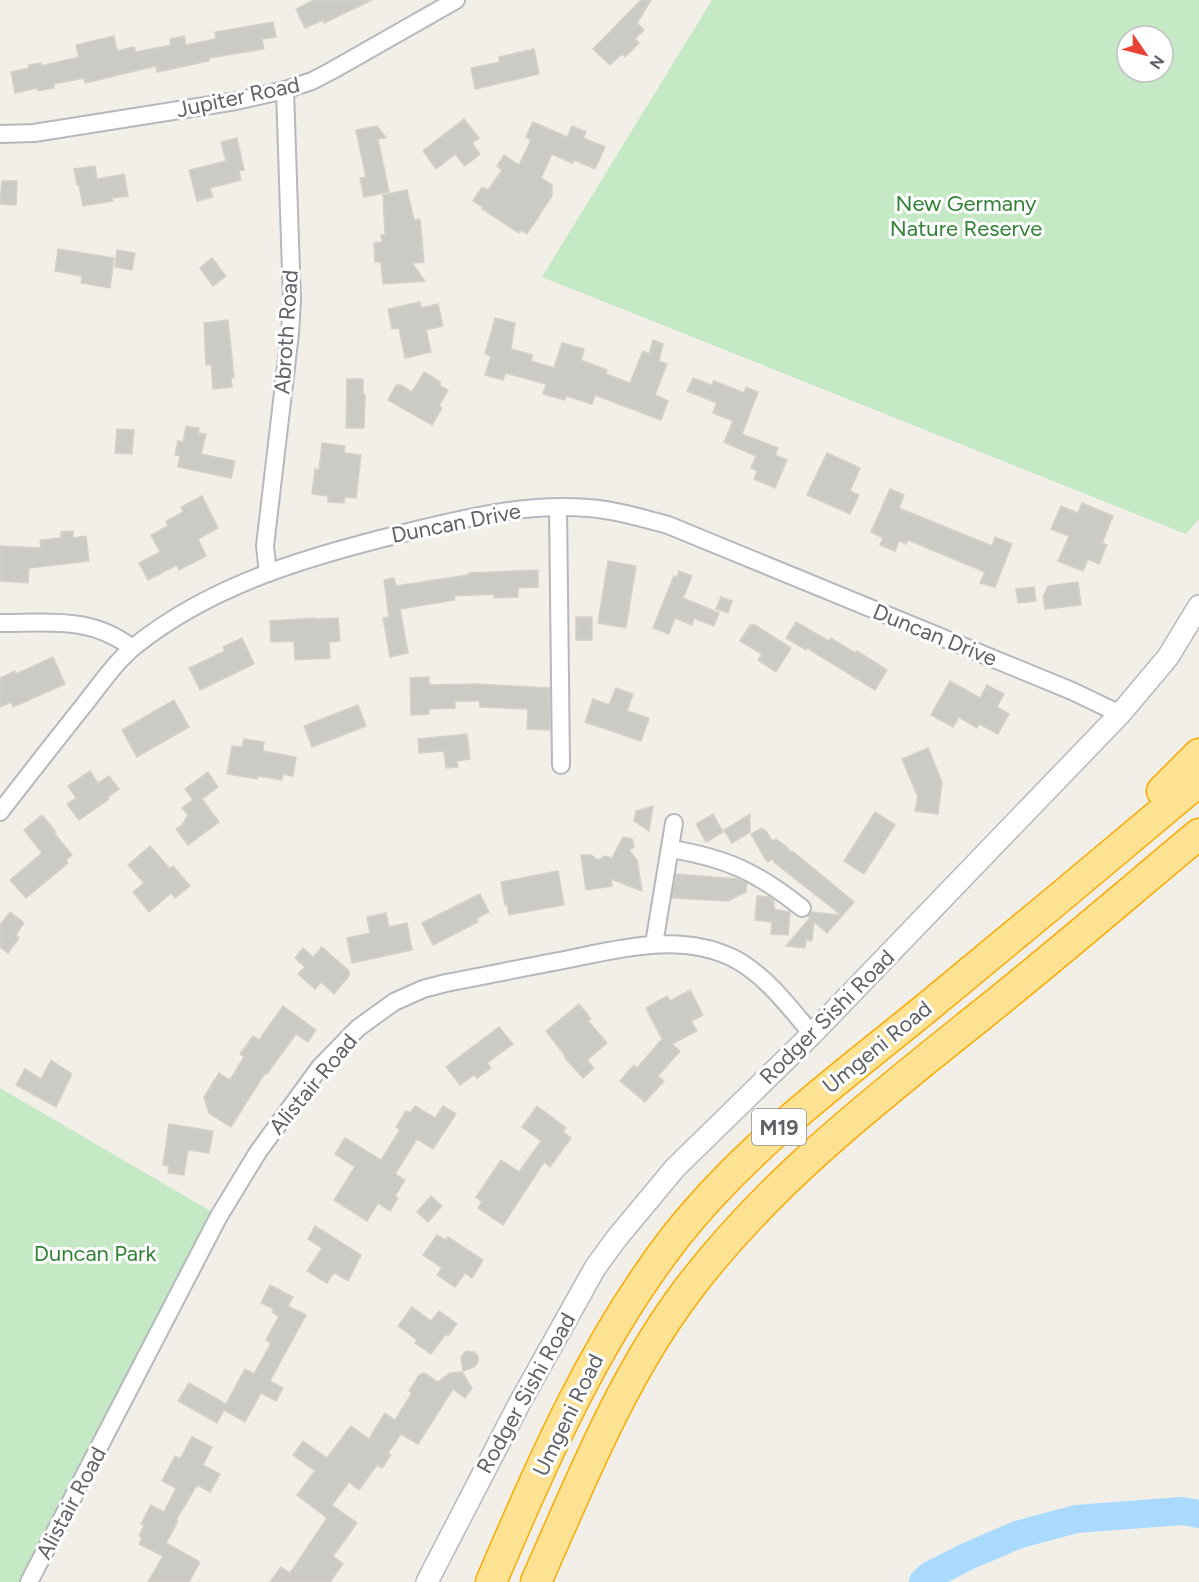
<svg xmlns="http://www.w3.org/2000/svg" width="1199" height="1582" viewBox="0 0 1199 1582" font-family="Figtree,sans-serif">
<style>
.green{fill:#c5e8c5;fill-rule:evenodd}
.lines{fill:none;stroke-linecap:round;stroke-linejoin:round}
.river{stroke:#aadaff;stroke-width:28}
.building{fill:#cccac5;stroke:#d6d1c6;stroke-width:1.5}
.minor-casing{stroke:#b5b8bc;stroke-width:20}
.tertiary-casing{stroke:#b5b8bc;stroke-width:24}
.motorway-casing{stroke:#f9ab00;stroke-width:33}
.minor{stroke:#fff;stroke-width:16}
.tertiary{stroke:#fff;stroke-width:21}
.motorway{stroke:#fde293;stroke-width:30}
.labels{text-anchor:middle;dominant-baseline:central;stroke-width:6;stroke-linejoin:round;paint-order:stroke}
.shield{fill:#fff;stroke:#8f9295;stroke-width:1.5}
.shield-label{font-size:21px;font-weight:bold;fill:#5f6368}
.street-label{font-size:22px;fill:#5f6368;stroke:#fff}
.park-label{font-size:22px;fill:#348238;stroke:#fff}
</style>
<rect width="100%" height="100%" fill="#f1efe8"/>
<g class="green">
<path d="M712,0H1199V519L1186,534L542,277ZM1127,36H1163V72H1127Z"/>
<path d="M0,1088L219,1216L30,1582H0Z"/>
</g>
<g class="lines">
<path class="river" d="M923,1582L929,1576L966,1557L1017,1535L1076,1519L1182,1511L1199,1514"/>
</g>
<g class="building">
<path d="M314,0H372L324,23L323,20L305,28L296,9Z"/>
<path d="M641,0H651L637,23L644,30L635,39L639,43L625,57L622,54L610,65L593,49Z"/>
<path d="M273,22L276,37L262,39L264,49L209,58V61L157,72L156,66L85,83L84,78L54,84V88L38,91L37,88L15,93L11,72L29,68L28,65L41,63V66L79,57L76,45L114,36L117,51L134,47L136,52L171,45L170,39L184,36L186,45L216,39L215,32Z"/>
<path d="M534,49L539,74L475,89L471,68L499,62V57Z"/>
<path d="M464,119L479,138L472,143L480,154L465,166L455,154L436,169L423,151Z"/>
<path d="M533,122L567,137L572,126L586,132L583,138L605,147L595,169L574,160L572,163L552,154L541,178L552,185V196L527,234L521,230L519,233L482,209L483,207L473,201L482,187L488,190L502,170L497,166L504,155L519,165L531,140L526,137Z"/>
<path d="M377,126L386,138L378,139L389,192L364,197L360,178L366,177L356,130Z"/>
<path d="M237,138L244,170L239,171L241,180L210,188L213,197L197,201L189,170L226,161L221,142Z"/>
<path d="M95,166L97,179L124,174L128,196L112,198L113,201L83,206L79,185H77L74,169Z"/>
<path d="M2,181H17L16,205L0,204Z"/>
<path d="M407,190L414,220L420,219L424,262L412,263L425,281L383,284L381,262H375L374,243L382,242L381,235H385L383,195Z"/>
<path d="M58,249L114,258L110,288L81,283L82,276L55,271Z"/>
<path d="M117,250L135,253L132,270L115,267Z"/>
<path d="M212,258L226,276L213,286L200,268Z"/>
<path d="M420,302L421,308L438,304L443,326L426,330L431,352L405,358L399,328L392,329L388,309Z"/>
<path d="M495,318L515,323L511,349L533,355L531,361L554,368L562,343L584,349L581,360L607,370L606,374L630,383L643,351L649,354L653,340L663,344L659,361L667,364L655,395L668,401L661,420L595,395L592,404L566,396L565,400L543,394L546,384L505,373L503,380L485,375L491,356L485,354Z"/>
<path d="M228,320L234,377L231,378L232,387L213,389L211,364L206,365L204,323Z"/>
<path d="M424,372L440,382V386L448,390L439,406L442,408L432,425L388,400L396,385H401L412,392Z"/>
<path d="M693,378L711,385L714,381L744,393L746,387L758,392L742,434L778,448L775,455L787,460L775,488L754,479L757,471L751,468L756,456L724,442L733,421L713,413L717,403L687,391Z"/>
<path d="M347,379H363V394L365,395L364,428H346Z"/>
<path d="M186,426L199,428L198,433L206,434L201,454L235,461L231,478L178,467L180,456L175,455L178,441L183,442Z"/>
<path d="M117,429L134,430L132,454L115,453Z"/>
<path d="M322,443L345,446L344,453L361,455L356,498L345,497L344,503L328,502V496L312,494L315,469L319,470Z"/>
<path d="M827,453L860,468L850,491L859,495L850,514L807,495Z"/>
<path d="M890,489L904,495L899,508L992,546L995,537L1012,544L995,587L980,583L985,572L908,540L906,544L899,541L895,551L880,545L883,538L871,532Z"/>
<path d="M202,496L218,528L198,539L206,556L179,570L177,565L148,580L139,563L160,552L151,535L168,526L166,521L183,512L181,507Z"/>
<path d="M1082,503L1113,516L1102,543L1107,545L1099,564L1088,559L1083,571L1058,561L1069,536L1051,529L1061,506L1078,513Z"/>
<path d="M73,531V538L86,536L89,561L29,568L28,583L0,581V546L41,548L40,540L61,538V532Z"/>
<path d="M608,561L636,566L626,628L598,623Z"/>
<path d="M538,570V587L518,588V597L494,598V594L454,596L455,600L400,609L408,653L390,657L383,618L389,617L384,580L394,578L396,586L468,575V573Z"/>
<path d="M679,571L692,576L683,598L719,613L714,626L694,618L692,625L675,618L669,634L653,628L674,576L677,577Z"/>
<path d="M1078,582L1081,605L1045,609L1043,597L1048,586Z"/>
<path d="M1034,587L1036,601L1018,603L1016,589Z"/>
<path d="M721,597L732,601L728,613L716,609Z"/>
<rect x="576" y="617" width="16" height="23"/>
<path d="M315,618V619L338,618L340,641L329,642L330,658L295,660L294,641L271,642L270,621Z"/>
<path d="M796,622L829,641L831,638L855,653L857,651L887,670L875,690L807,648L806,650L786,638Z"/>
<path d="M750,625H755L791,648L776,672L758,660L762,654L740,641Z"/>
<path d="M242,638L254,664L200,690L189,668L225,651L223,647Z"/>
<path d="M53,657L65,684L13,707L11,702L0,707V678L15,671L16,674Z"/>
<path d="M429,677V685L475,684L550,688V730L527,729L528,709L480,707V701H455V708L429,709V714L411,715L410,678Z"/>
<path d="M950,681L980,698L987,685L1004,694L997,707L1009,714L998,734L979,724L977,728L959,717L953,727L931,715Z"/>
<path d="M616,688L633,694L627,711L649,718L641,741L585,722L593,699L609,705Z"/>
<path d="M174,700L189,727L137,757L122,730Z"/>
<path d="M358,705L366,726L312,747L304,726Z"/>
<path d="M467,734L470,759L457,761L458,767L446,768L444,751L419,753L418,739Z"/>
<path d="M244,739L264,742L263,751L296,757L293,776L283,774L282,780L258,776L257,779L227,774L232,746L242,747Z"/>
<path d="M928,748L942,782L938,814L915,811L918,797L902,759Z"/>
<path d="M90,771L98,783L109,776L119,789L108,797L109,799L79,820L67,804L76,798L68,786Z"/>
<path d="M208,772L218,787L202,799L219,822L188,845L176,829L182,825L188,815L182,808L193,800L185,789Z"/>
<path d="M653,806L649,831L634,821L636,811Z"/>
<path d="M875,812L895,825L864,874L844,861Z"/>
<path d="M713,814L723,832L706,842L696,824Z"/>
<path d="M750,814V832L732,843L724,830Z"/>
<path d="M42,815L56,832L54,833L72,855L66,860L68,863L26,898L10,880L42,853L24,830Z"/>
<path d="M762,828L767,832L772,841L776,839L787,847L790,852L792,851L818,872L854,902L827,933L814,922L812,941L806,940L805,948L786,946L810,918L808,916L811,912L841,915L775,863L773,859L767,862L751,834Z"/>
<path d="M623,837L632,839L634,847L629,850L637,860L642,891L611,879L612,886L586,890L581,855H591L598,860L605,856L612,858Z"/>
<path d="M150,846L170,869L173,866L190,886L175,898L171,893L149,912L133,892L144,883L128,865Z"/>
<path d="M558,871L564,905L509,915L507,904L505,905L501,882Z"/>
<path d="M676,874L738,879L747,883L746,892L728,901L672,898Z"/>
<path d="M480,894L489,912L476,919L478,922L433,945L422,923Z"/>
<path d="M757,896L770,897L774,901V909L790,912L788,935L771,934L772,922L755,920Z"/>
<path d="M10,912L24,923L16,935L19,938L8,953L0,947V925Z"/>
<path d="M386,913L389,927L407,923L412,950L352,963L347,938L370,933L367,917Z"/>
<path d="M322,947L349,971V976L334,994L321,982L315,989L298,974L305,967L295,958L303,948L313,957Z"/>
<path d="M690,990L703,1015L691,1021L697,1031L672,1044L680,1051L658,1076L664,1081L645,1102L620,1081L634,1065L637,1068L662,1039L646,1008L667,996L670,1001Z"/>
<path d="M579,1004L591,1019L588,1021L607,1043L587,1060L594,1068L583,1078L565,1058L566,1057L546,1031Z"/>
<path d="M283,1006L316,1030L308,1042L296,1034L267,1074L265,1073L231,1127L209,1113L204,1097L219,1073L230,1080L244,1057L240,1054L253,1036L259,1040Z"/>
<path d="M499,1027L513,1044L487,1063L491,1068L477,1078L474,1075L460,1085L446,1067Z"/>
<path d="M51,1060L72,1074L56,1107L16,1085L25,1069L41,1079Z"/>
<path d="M415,1106L435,1118L443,1106L456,1114L433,1149L417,1139L395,1174L405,1180L395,1196L398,1198L390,1211L378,1203L367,1221L334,1200L355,1167L335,1154L345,1138L381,1160L400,1130L396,1127L406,1111L410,1113Z"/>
<path d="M537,1106L566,1128L563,1132L571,1138L550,1167L544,1162L503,1225L478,1208L482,1202L476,1197L501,1160L519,1172L541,1141L522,1127Z"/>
<path d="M169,1124L213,1131L209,1153L188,1150L184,1175L168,1173L169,1166L163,1165Z"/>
<path d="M431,1196L442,1206L428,1222L417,1212Z"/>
<path d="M315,1226L361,1255L348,1281L334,1272L327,1283L307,1271L322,1248L308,1239Z"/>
<path d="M437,1235L445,1240L448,1237L483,1260L472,1278L465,1273L455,1287L437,1275L442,1268L423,1255Z"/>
<path d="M270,1285L293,1297L288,1306L306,1315L270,1381L283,1388L276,1401L261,1393L245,1422L224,1410L217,1423L178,1401L189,1383L226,1404L245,1369L254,1374L271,1343L266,1340L279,1316L272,1312L274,1309L261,1303Z"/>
<path d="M412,1307L431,1321L439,1311L457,1324L448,1336L446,1334L431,1354L415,1343L417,1340L398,1326Z"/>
<path d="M466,1351L474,1352L478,1356V1362L474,1367L463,1371L461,1357Z"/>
<path d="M462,1372L472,1388L465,1398L453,1389L418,1444L401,1434L388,1453L391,1455L382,1468L377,1465L359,1490L349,1482L332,1505L357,1523L333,1556L343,1564L330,1582H270L281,1567L290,1573L327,1518L297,1495L315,1471L293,1455L303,1441L327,1458L351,1426L369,1439L385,1413L395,1420L412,1393L409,1391L419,1375L424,1373L438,1382L450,1373Z"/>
<path d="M192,1437L212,1447L203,1465L220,1474L210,1492L197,1485L176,1520L178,1521L166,1543L200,1562L189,1582H148L163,1556L139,1544L142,1538L139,1536L144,1525L141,1524L151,1505L164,1512L176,1488L162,1481L175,1456L180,1459Z"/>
</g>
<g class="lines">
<g class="minor-casing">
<g id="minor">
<path d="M0,134L34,133L236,101L285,90L312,81L333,70L456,0"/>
<path d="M558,508L561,765"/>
<path d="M268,573L265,546L290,333L292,301L285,90"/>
<path d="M0,623C48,623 92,616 132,648"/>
<path d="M0,812C28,776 56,740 84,705C100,685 115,662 135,646C212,584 310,556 404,533C465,518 525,503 588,508C615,510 642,518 668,525L1072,691L1120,714"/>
<path d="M671,849C727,858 758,873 802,908"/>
<path d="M654,944L674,823"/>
<path d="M29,1582L219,1216L258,1152L320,1067L358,1028L394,1002L423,989L446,983C484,976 521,968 559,961C615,950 678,931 733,958C766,975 789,1007 812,1034"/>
</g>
</g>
<g class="tertiary-casing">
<path id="tertiary" d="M427,1582L518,1406L595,1268L616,1239L675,1168L812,1034L1120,714L1168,657L1199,606"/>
</g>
<g class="motorway-casing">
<g id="motorway">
<path d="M1162,791L1199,754"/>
<path d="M491,1582C543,1461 595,1340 676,1236C748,1145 841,1078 930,1005C1020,931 1110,856 1199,781"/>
<path d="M536,1582C580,1483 621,1379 686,1292C767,1184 874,1101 979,1017C1054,957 1126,895 1199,834"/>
</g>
</g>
<use href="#minor" class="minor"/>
<use href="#tertiary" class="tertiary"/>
<use href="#motorway" class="motorway"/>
</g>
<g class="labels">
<rect class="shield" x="752" y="1109" width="54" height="36" rx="4.5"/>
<g class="shield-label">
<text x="779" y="1127">M19</text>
</g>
<g class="street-label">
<text transform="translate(238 97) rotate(-12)">Jupiter Road</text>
<text transform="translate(286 332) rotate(-86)">Abroth Road</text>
<text transform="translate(456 523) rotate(-11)">Duncan Drive</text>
<text transform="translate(935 635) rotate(22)">Duncan Drive</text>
<text transform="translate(827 1017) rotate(-45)">Rodger Sishi Road</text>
<text transform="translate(877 1047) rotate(-39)">Umgeni Road</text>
<text transform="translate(313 1084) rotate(-50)">Alistair Road</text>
<text transform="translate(526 1393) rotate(-61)">Rodger Sishi Road</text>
<text transform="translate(568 1415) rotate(-64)">Umgeni Road</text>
<text transform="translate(71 1503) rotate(-62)">Alistair Road</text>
</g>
<g class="park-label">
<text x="966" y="203">New Germany<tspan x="966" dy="25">Nature Reserve</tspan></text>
<text x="95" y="1253">Duncan Park</text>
</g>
</g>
<g transform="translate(1145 54) rotate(125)"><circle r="28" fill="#ffffff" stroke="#bfc1c3" stroke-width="1.5"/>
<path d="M0-4.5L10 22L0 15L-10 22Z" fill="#ea4335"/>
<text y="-9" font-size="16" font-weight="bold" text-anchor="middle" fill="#5f6368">N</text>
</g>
</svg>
